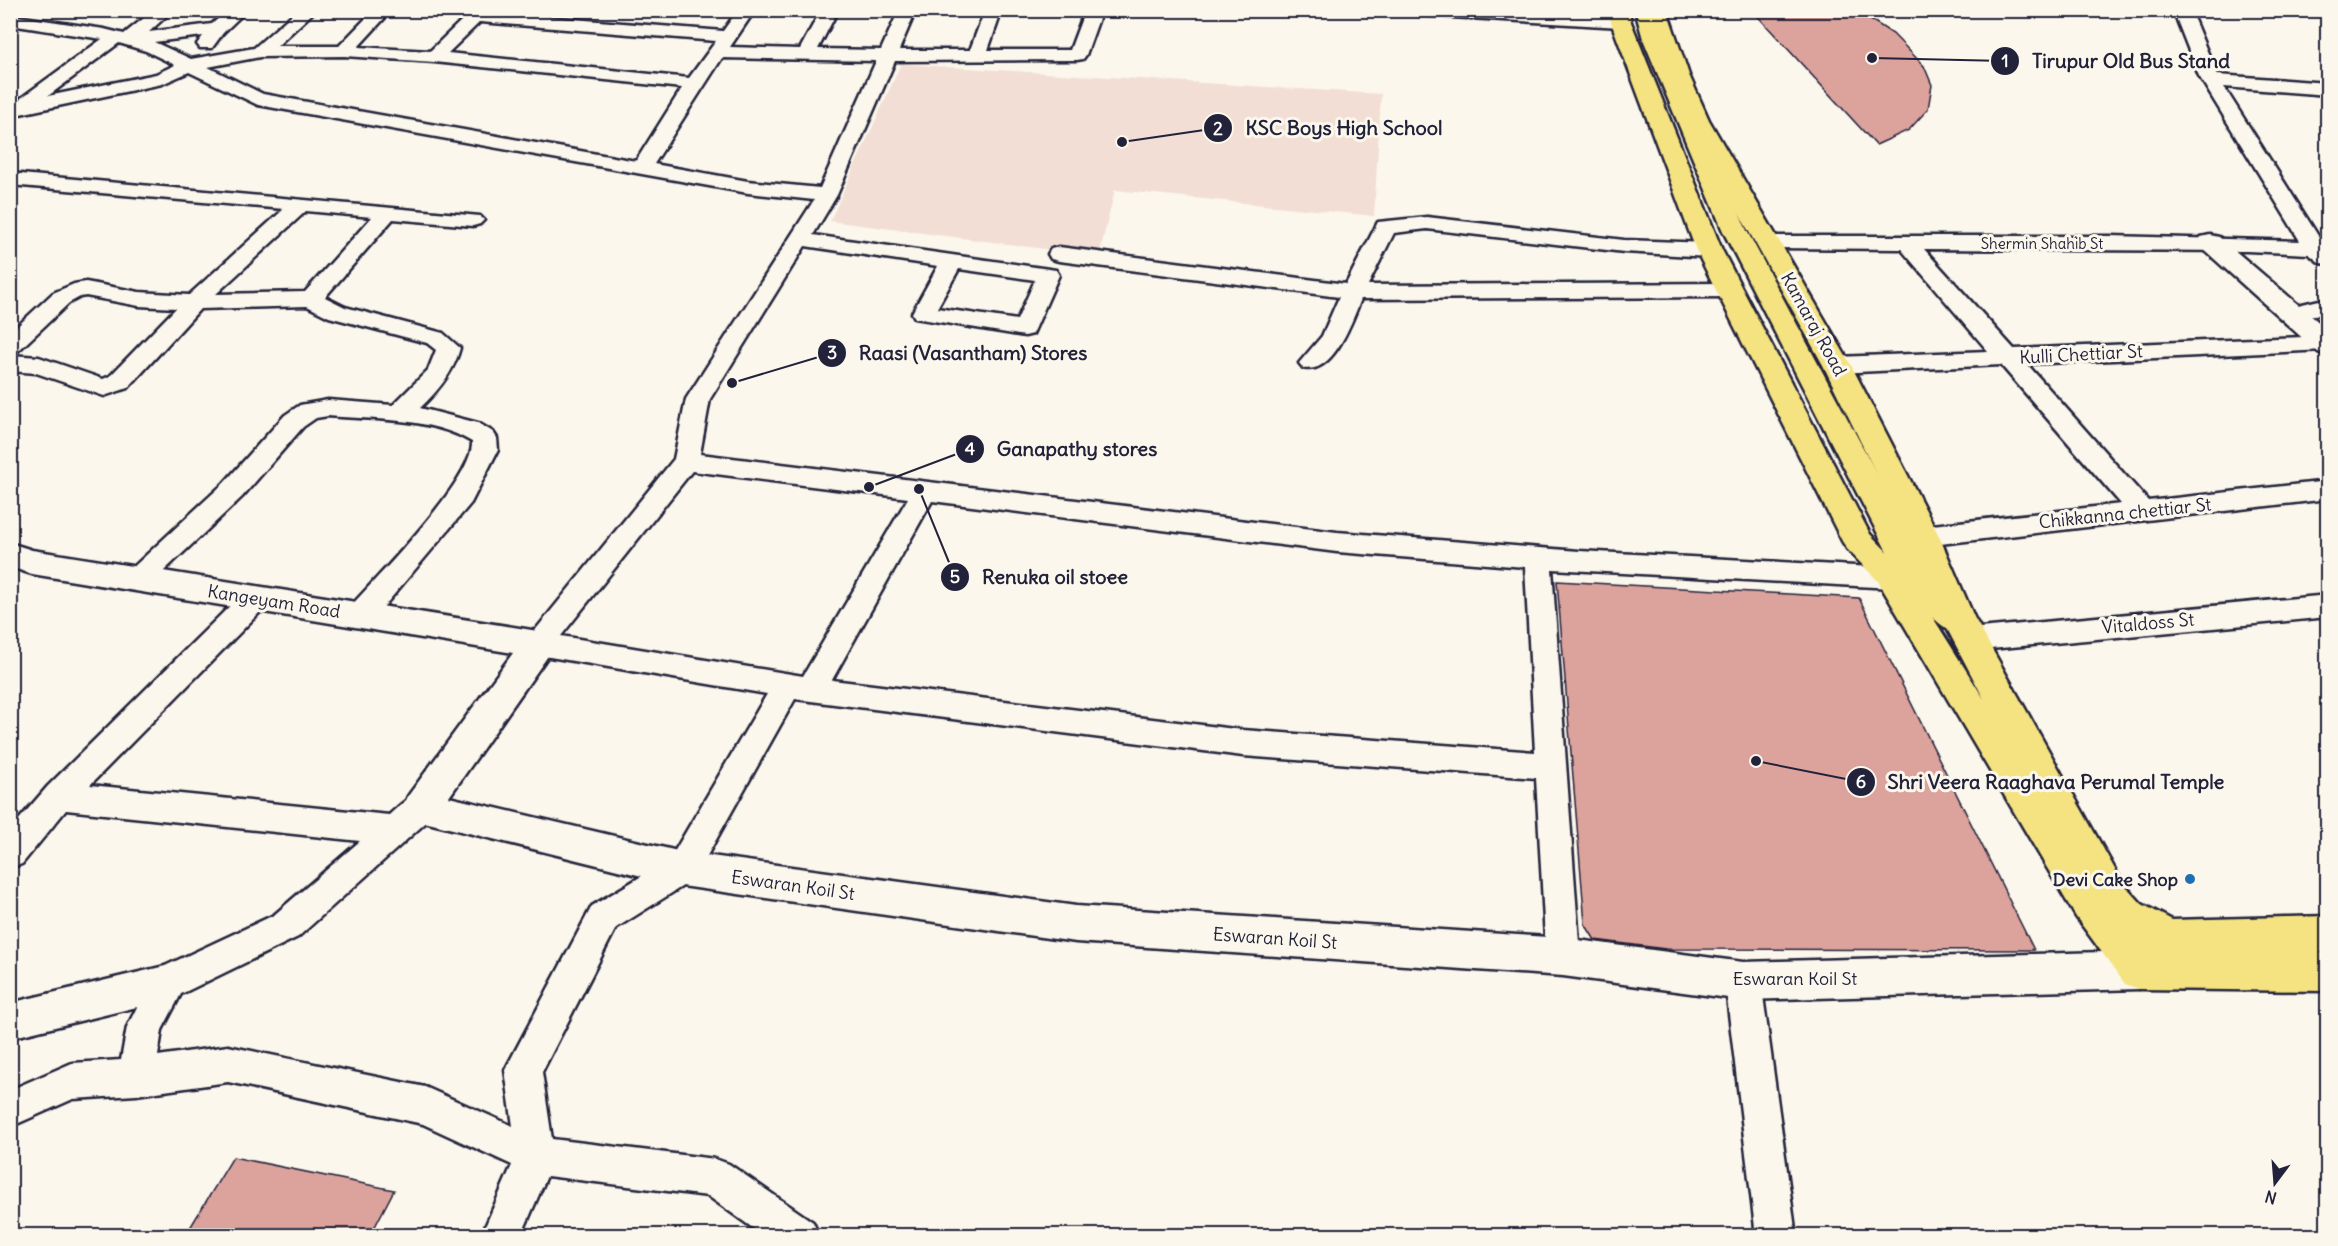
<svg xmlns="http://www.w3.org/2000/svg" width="2338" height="1246" viewBox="0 0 2338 1246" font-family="Delius,sans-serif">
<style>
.built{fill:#f2ded4}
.building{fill:#dca29c;stroke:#22223b;stroke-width:1.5}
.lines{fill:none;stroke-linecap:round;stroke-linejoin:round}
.street-casing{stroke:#22223b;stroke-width:5}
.secondary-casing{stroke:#22223b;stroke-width:5}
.primary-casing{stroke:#22223b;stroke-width:5}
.highway-casing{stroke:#22223b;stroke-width:5}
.street{fill:#fbf7ec;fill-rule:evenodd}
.secondary{fill:#fbf7ec;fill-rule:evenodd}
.primary{fill:#f5e382;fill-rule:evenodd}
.highway{fill:#f5e382;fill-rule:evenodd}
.poi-dot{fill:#1f6fb2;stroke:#fbf7ec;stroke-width:2}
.labels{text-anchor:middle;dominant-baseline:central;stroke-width:6;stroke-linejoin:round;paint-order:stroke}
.far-street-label{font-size:15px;fill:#22223b;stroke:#fbf7ec}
.street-label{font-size:18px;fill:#22223b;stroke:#fbf7ec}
.poi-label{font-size:18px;font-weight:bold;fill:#22223b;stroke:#fbf7ec;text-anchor:end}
.leader{fill:none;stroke:#22223b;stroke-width:2}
.callout-dot{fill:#22223b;stroke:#fbf7ec;stroke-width:2}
.mark-label{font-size:18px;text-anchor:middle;font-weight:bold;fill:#fff}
.callout-label{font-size:20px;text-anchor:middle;font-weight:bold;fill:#22223b;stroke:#fbf7ec;stroke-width:6;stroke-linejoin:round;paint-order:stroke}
</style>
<rect width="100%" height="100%" fill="#fbf7ec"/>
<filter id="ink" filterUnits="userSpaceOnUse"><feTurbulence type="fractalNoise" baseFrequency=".0167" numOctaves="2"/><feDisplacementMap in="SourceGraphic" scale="12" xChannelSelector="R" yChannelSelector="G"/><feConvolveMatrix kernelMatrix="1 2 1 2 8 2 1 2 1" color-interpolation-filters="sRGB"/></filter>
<g filter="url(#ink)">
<path class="built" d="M901,64L1381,94L1374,216L1115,190L1099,256L830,221Z"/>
<g class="building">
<path d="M1752,10H1851L1876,23L1893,34L1924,66L1932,85L1928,109L1909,130L1876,145Z"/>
<path d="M1557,581L1859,598L2034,950L1666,949L1595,940L1585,924Z"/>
<path d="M233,1157L394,1190L370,1236H185Z"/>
</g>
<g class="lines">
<g class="street-casing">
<g id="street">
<path d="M154,10H173L149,32L212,24L228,10H247L223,33L212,48H200L197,44L203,36L154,42L191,59L254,48L297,10H316L277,46H339L374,10H392L358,47L430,51L462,20L456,15L459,10L723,31L738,10H755L730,47L800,49L821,10H838L818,49L881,50L899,10H916L899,50H970L985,10H1002L988,50H1070L1085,10H1102L1086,55L1083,59L1077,60L895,61L837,195L813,235L1056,270L1059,275L1033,334L1025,336L915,318L912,313L938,266L805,246L710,399L700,454L1337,532L1579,551L1892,568L1902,571L1906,578L1902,585L1892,588L1552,569L1580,957L1575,969L1563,973L1551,969L1546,957L1536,778L1243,756L795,699L694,879L616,928L542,1072L552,1139L715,1159L729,1164L813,1222L819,1236H764L708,1196L547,1176L521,1236H481L512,1165L423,1124L228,1082L136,1095L73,1099L10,1127V1090L72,1063L121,1060L127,1027L137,1007L10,1038V1003L165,966L274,915L360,841L66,810L22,864L10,868V830L48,786L246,590L256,587L266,590L270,598L266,606L90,785L389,815C403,803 413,790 432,797L437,807L432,817L298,937L181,994L162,1030L158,1056L228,1046L425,1087L513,1126L505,1070L592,906L670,859L767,694L538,655L528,652L524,644L674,459L686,399L814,200L748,193L258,105L189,72L162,84L20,114H10V102H19L21,98L102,39L10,25V15L104,29L124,34ZM480,22L716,41L689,78L448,53ZM119,43L146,51L175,65L156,74L48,96ZM344,56L434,62L682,88L636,161L263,94L208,67L260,57ZM722,58L876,61L820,188L748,181L654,164ZM959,269L1035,280L1017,320L937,308ZM692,471L908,498L803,676L561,636ZM932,501L1337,552L1525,567L1535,752L1243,730L832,680Z"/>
<path d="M1408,10H1514L1621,17L1627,18L1630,22L1627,26L1621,27L1416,15Z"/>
<path d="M2173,10H2190L2217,75L2328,83V95L2224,87L2322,242H2328V264L2320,263L2309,254L2247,251L1924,249L2014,349L2328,336V350H2325L2027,364L2148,501L2328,481V499L1923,546L1913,543L1910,536L1913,529L1923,526L2121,504L2001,365L1837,373L1829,370L1825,365L1829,360L1837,357L1988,351L1901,249L1769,248L1761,247L1758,242L1761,237L1769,236H2110L2300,241L2199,76Z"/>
<path d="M10,173L480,216L484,220L480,224L473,226L393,219L325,297L345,307L443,333L460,348C454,372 438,391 420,408L478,423L493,432L497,438L498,450L471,503L370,623L360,626L350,623L346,615L350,607C377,577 474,479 472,442C431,417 375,420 328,416L316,418L303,427L242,497L148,586L138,589L128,586L124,579L128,572L224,483L285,415L300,405L328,400L393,405L428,370L436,350L427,343L329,317L307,306L200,309L128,388L104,396L36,373L10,371V355L39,357L103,379L110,376L176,308L139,306L86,296L80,297L69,303L18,351L10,353V333L53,293L74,284L86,282L139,292L189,295L284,209L10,185ZM306,211L372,217L305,292L216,294Z"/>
<path d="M1427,217L1624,240L1709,243L1717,245L1720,250L1717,255L1709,257L1624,252L1427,229L1394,233L1368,285L1729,283L1737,285L1740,290L1737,295L1729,297L1361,299C1352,321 1333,376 1303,368L1299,363L1322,336L1339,297L1059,261L1051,259L1048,254L1051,249L1059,247L1346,284L1378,222Z"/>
<path d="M2328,298V312L2293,320L2285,318L2282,313L2285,308Z"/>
<path d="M2328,595V617L1969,651L1959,648L1955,640L1959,632L1969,629Z"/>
<path d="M1743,964L1755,969L1761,981L1796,1236H1756L1725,981L1731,969Z"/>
</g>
</g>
<g class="secondary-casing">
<g id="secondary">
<path d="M2210,235L2219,237L2328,330V355L2318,352L2201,247L2198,242L2201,237Z"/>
<path d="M10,543L32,550L538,631L550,635L555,644L550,653L449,797L682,852L1076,906L1563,938L1743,962L2139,951L2153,956L2159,970L2153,984L2139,989L1743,1000L1563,976L1076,942L682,886L408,818L403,807L408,796L513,653L32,574L10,567Z"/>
</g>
</g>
<g class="primary-casing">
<path id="primary" d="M1635,10H1655L1663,39L1747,231L1930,573L1970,610L1974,619L1970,628C1961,631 1954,633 1946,628C1933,620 1909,594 1902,581L1723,231L1643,39Z"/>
</g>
<g class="highway-casing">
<path id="highway" d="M1609,10H1629L1631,22L1722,250L1870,534L1900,565L1984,699L1942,619L1907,536L1823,365L1687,120L1667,75L1647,10H1667L1689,75L1709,120L1851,365L1939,536L1974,617L2122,882L2142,904L2172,920L2328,916V952L2319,953H2328V991L2139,989L2125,984L2076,917L1878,581L1847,549L1842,541L1696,250L1611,22Z"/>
</g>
<use href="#street" class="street"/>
<use href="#secondary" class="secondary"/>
<use href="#primary" class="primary"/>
<use href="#highway" class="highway"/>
</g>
</g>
<circle class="poi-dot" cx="2190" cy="879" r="6"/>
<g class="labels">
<g class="far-street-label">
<text x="2042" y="243">Shermin Shahib St</text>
</g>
<g class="street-label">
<text transform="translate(1814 324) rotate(61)">Kamaraj Road</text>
<text transform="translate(2081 354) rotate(-3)">Kulli Chettiar St</text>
<text transform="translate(2125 513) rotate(-6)">Chikkanna chettiar St</text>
<text transform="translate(274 601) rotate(9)">Kangeyam Road</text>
<text transform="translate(2148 623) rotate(-5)">Vitaldoss St</text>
<text transform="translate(793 885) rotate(8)">Eswaran Koil St</text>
<text transform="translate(1275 938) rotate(4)">Eswaran Koil St</text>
<text x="1795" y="978">Eswaran Koil St</text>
</g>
<g class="poi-label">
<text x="2178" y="879">Devi Cake Shop</text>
</g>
</g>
<path class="leader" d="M1872 58L2005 61M1122 142L1218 128M732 383L832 353M869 487L970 449M919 489L955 577M1756 761L1861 782"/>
<g class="callout-dot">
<circle cx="1872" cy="58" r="6"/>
<circle cx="1122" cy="142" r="6"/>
<circle cx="732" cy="383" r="6"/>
<circle cx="869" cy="487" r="6"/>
<circle cx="919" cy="489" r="6"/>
<circle cx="1756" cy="761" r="6"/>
<circle cx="2005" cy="61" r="15"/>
<circle cx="1218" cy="128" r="15"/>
<circle cx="832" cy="353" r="15"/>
<circle cx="970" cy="449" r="15"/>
<circle cx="955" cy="577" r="15"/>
<circle cx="1861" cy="782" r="15"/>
</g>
<g class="mark-label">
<text x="2005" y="67">1</text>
<text x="1218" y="135">2</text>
<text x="832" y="359">3</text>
<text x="970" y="455">4</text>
<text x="955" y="583">5</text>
<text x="1861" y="788">6</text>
</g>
<g class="callout-label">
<text x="2131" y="68">Tirupur Old Bus Stand</text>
<text x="1344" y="135">KSC Boys High School</text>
<text x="973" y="360">Raasi (Vasantham) Stores</text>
<text x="1077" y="456">Ganapathy stores</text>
<text x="1055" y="584">Renuka oil stoee</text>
<text x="2056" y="789">Shri Veera Raaghava Perumal Temple</text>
</g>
<rect width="2338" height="1246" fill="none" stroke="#fbf7ec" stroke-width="36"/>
<rect x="18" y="18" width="2302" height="1210" fill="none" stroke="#22223b" stroke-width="2" filter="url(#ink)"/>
<g transform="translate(2275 1183) rotate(196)" stroke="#fbf7ec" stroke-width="4.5" paint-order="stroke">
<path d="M0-4.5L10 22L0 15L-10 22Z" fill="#22223b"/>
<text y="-9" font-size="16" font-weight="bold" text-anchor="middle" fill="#22223b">N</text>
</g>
</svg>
